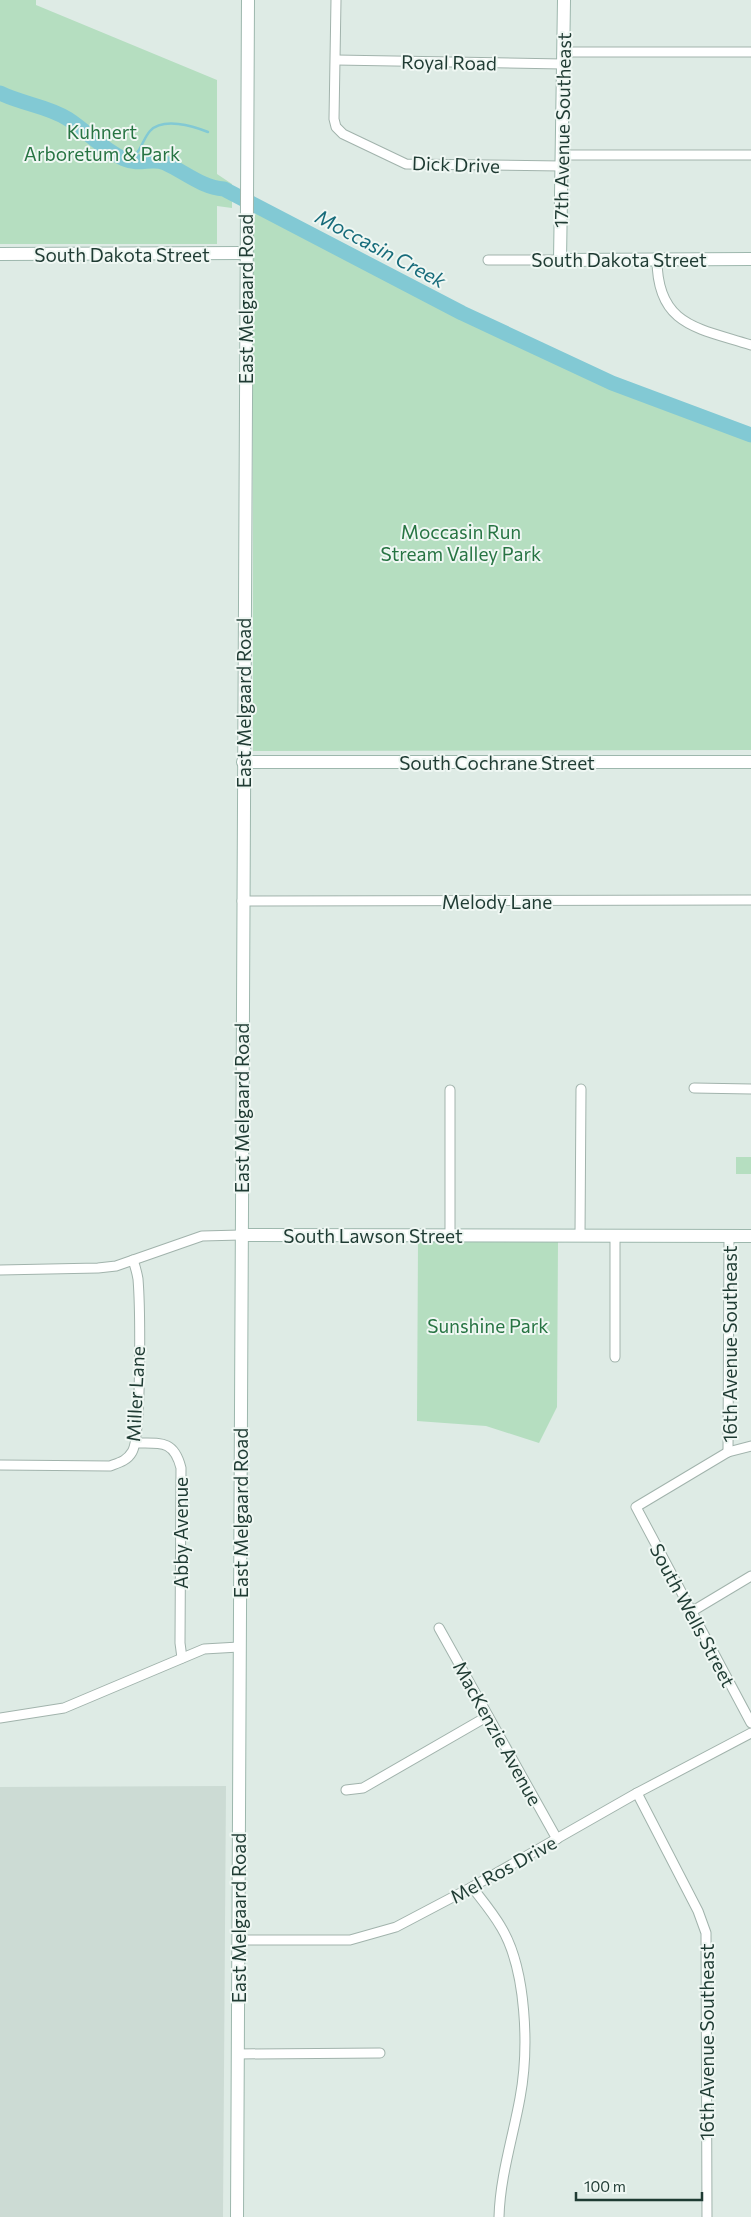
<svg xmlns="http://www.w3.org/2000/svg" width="751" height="2217" viewBox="0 0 751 2217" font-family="Commissioner,sans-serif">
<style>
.built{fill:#ccdbd4}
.green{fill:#b5dec0}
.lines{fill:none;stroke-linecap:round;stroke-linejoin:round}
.stream{stroke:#82c9d4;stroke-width:2.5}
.river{stroke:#82c9d4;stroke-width:15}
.street-casing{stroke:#a1b3ac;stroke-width:11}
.secondary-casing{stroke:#9db7ad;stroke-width:14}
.street{stroke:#fff;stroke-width:9}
.secondary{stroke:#fff;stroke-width:12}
.labels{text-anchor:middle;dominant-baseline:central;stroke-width:4;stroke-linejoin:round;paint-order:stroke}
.street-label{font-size:19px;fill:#1f3b33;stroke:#eff7f3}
.park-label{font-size:19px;fill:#277443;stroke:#eff7f3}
.water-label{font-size:20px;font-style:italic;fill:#166b7a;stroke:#eff7f3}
</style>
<rect width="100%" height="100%" fill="#deebe5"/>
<path class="built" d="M226,1786L223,2217H0V1787Z"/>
<g class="green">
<path d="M0,0H36V5L217,80V174L232,184V208L217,206V244H0Z"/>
<path d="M259,206L462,313L612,383L751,435V750L253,751V220Z"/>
<rect x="736" y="1157" width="15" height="17"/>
<path d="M418,1242H558L557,1407L539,1443L486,1426L417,1421Z"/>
</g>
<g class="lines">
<path class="stream" d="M125,160C141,157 141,141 150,131C163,117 193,126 208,132"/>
<path class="river" d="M0,93C22,104 48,106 68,119C88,132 102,149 124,159C140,166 152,157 165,163C185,172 201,187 224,189L462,313L612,383L751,435"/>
<g class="street-casing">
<g id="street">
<path d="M336,0L334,119L336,127L343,134L406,164L561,166"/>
<path d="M563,52H751"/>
<path d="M336,60L563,64"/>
<path d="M562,155H751"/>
<path d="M657,259C657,326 698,328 751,345"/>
<path d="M488,260H560"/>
<path d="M242,901L751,900"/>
<path d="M694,1088L751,1089"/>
<path d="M450,1090V1236"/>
<path d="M580,1235L581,1089"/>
<path d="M615,1236V1357"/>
<path d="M0,1270L98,1268L116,1266L202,1236L241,1235"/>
<path d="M136,1443C161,1443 174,1440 181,1468L180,1643L182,1658"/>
<path d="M751,1446L728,1452L636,1507L751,1723"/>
<path d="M728,1452L729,1236"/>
<path d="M0,1465L110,1466C118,1463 127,1461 132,1452C142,1437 140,1304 138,1279C137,1273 135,1266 133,1260"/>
<path d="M691,1612L751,1576"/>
<path d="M439,1628L557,1839"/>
<path d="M0,1718L64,1708L204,1649L239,1647"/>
<path d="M346,1790L363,1788L488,1716"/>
<path d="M637,1793L698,1911L706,1933L707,2217"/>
<path d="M472,1887C482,1900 493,1913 501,1927C527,1970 529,2050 520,2098C513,2137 500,2177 499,2217"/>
<path d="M238,1940H350L396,1927L472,1887L637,1793L751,1733"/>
<path d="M237,2054L380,2053"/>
</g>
</g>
<g class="secondary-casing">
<g id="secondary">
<path d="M564,0L560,260L751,259"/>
<path d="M0,254L245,253"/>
<path d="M243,762H751"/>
<path d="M241,1235L751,1236"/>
<path d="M237,2217L248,0"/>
</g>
</g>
<use href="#street" class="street"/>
<use href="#secondary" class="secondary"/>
</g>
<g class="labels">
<g class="street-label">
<text transform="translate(449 62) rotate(1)">Royal Road</text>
<text transform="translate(562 130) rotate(-89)">17th Avenue Southeast</text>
<text transform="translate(456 164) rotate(2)">Dick Drive</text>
<text x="122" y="254">South Dakota Street</text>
<text x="619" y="259">South Dakota Street</text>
<text transform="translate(245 299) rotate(-90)">East Melgaard Road</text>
<text transform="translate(243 703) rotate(-90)">East Melgaard Road</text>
<text x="497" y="762">South Cochrane Street</text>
<text x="497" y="901">Melody Lane</text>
<text transform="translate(241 1108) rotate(-90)">East Melgaard Road</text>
<text x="373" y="1235">South Lawson Street</text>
<text transform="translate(729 1344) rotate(-90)">16th Avenue Southeast</text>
<text transform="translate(135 1394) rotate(-87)">Miller Lane</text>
<text transform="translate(240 1513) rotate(-90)">East Melgaard Road</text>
<text transform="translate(180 1533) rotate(-90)">Abby Avenue</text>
<text transform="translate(693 1615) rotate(62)">South Wells Street</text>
<text transform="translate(498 1733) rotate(61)">MacKenzie Avenue</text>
<text transform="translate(503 1869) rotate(-29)">Mel Ros Drive</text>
<text transform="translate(238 1918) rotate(-90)">East Melgaard Road</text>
<text transform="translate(706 2042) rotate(-90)">16th Avenue Southeast</text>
</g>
<g class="park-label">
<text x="102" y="131">Kuhnert<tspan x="102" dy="22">Arboretum &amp; Park</tspan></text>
<text x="461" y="531">Moccasin Run<tspan x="461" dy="22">Stream Valley Park</tspan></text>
<text x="488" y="1325">Sunshine Park</text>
</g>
<g class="water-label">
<text transform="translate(381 248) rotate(28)">Moccasin Creek</text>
</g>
</g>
<path d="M576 2192v8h126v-8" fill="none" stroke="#1f3b33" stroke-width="2.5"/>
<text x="584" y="2192" font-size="15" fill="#1f3b33" stroke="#eff7f3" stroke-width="4" paint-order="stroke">100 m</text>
</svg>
